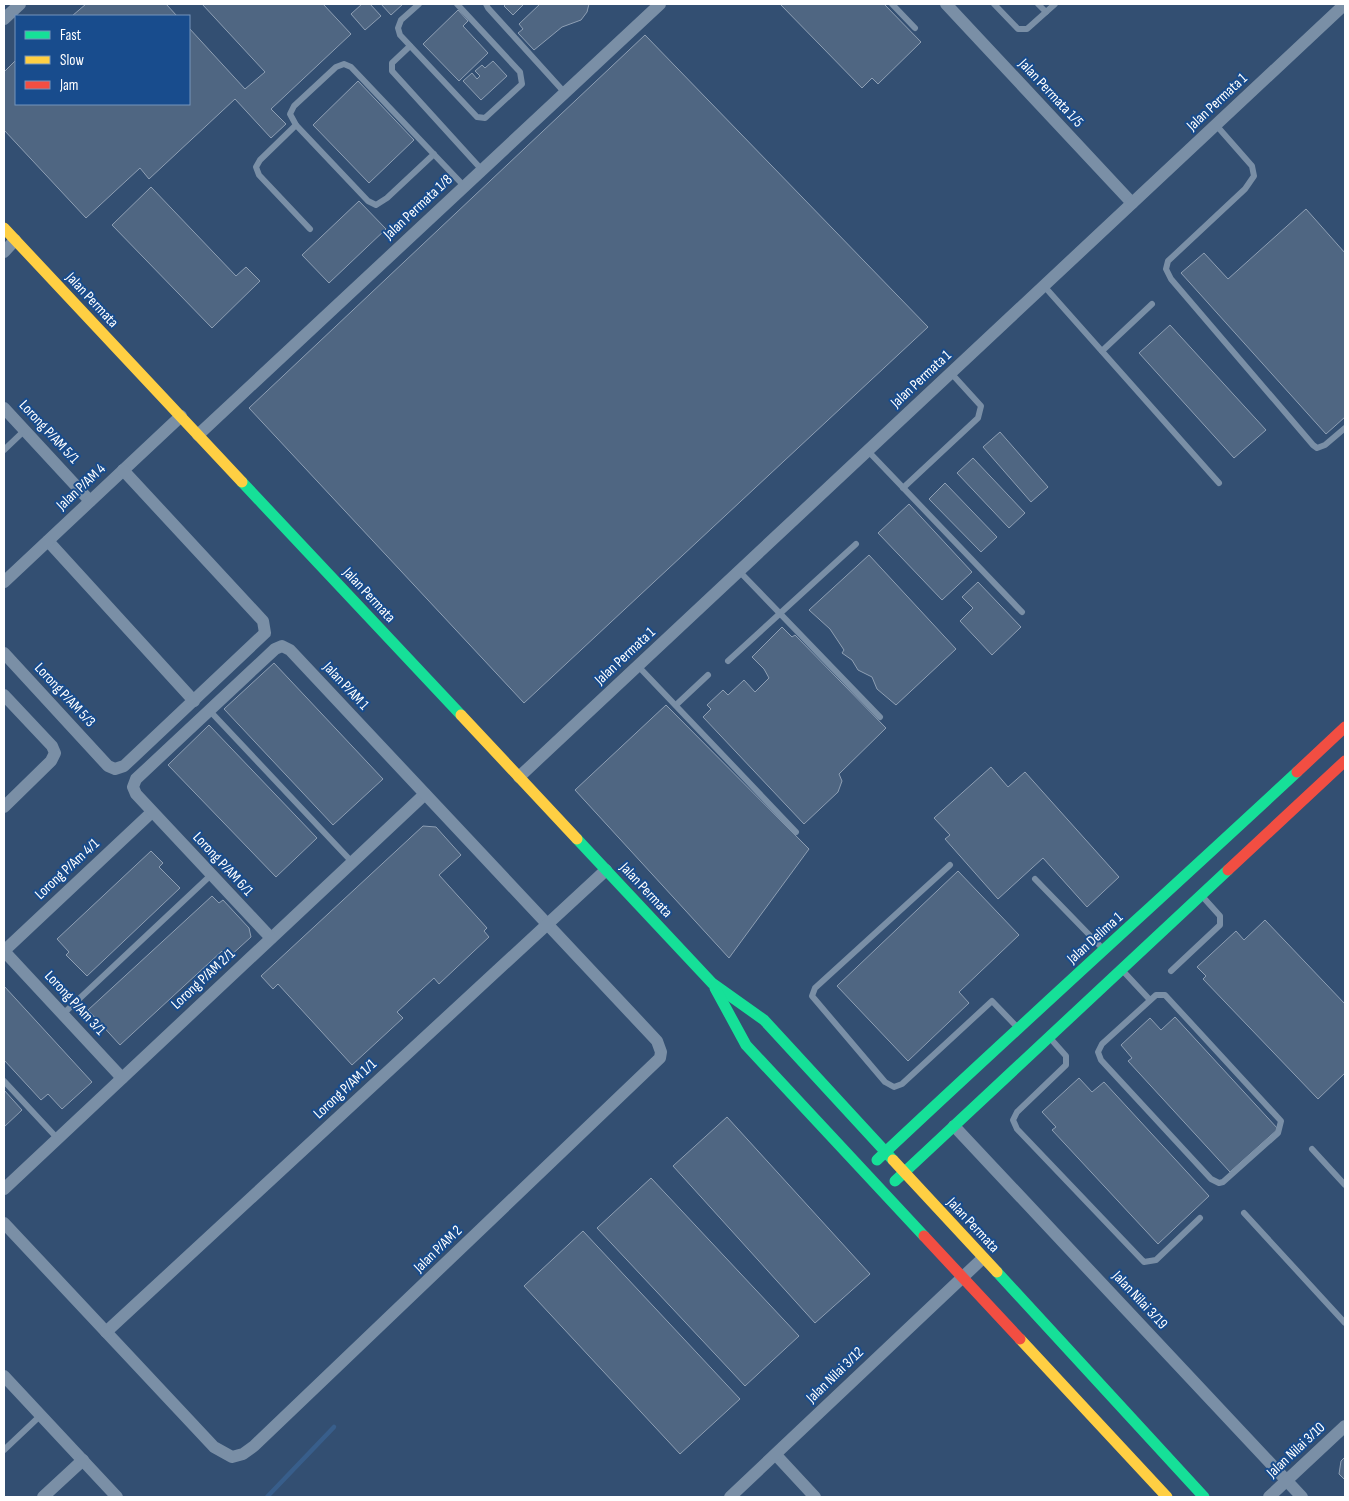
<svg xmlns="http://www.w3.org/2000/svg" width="1349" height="1501" viewBox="0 0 1349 1501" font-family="'Sofia Sans Condensed',sans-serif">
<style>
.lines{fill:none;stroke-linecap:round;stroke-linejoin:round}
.stream{stroke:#385e8b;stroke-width:4.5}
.building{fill:#4f6682;stroke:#8e9fb4}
.lane{stroke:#7a8fa6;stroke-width:6}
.street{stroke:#7a8fa6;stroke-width:12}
.fast{stroke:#16e098;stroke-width:11}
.slow{stroke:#ffcf43;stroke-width:11}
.jam{stroke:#f24e42;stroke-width:11}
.labels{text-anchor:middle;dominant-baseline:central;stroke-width:4;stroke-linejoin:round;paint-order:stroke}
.street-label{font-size:15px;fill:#fff;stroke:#184c8d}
</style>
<rect width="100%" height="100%" fill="#334f72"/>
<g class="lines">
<path class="stream" d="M267,1497L334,1427"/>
</g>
<g class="building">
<path d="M86,4H166L177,16H72Z"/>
<path d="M202,4H323L351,34L271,109L286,124L271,138L235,99L149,179L140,168L86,218L4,130V72L16,60V104H189V28L245,89L265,72Z"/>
<path d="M362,4H370L381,16L365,30L351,14Z"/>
<path d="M381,4H403L391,15Z"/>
<path d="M506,4H524L513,15L504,6Z"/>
<path d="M540,4H589L587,12L581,20L562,27L534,50L518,33L523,29L519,24Z"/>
<path d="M780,4H884L921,42L878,84L872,78L862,88Z"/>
<path d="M458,10L468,21L463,26L488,53L459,81L423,44Z"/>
<path d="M645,35L928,327L524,703L249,408Z"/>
<path d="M493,61L507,76L481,100L463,81L472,73L477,79L480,76L475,71L482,65L485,68Z"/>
<path d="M358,81L414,140L369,183L313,125Z"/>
<path d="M151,187L236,276L246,267L260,281L212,328L112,225Z"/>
<path d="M359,201L386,229L329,283L302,255Z"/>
<path d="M1306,209L1345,253V417L1326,434L1181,273L1204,253L1228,279Z"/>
<path d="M1170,325L1266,430L1234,458L1139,353Z"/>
<path d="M1000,432L1048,487L1031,502L983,447Z"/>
<path d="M973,458L1025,513L1009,528L957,473Z"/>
<path d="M945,483L997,537L981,552L929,499Z"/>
<path d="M909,504L972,572L942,600L878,533Z"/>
<path d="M869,555L956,649L896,705L877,689L872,677L858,670L852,660L842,653L844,650L830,629L809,610Z"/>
<path d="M978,582L1021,627L992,655L960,621L973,608L962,597Z"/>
<path d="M782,627L792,637L795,635L886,728L839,774L842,781L838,792L804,824L703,717L711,709L707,705L723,690L728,695L744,680L755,692L769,678L764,669L752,657Z"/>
<path d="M274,663L383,779L333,825L224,709Z"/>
<path d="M666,705L809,849L729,958L575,790Z"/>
<path d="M209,725L317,838L276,877L168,765Z"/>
<path d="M991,767L1008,787L1025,772L1119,877L1087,907L1043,858L998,899L945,839L950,835L934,818Z"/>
<path d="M423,826L436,827L461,855L439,875L487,928L484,931L489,937L439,984L434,978L397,1012L403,1018L352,1065L278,984L273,989L261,976Z"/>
<path d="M151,851L163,863L159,867L180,888L87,976L66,955L69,952L57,939Z"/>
<path d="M958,871L1019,935L959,992L969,1003L908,1061L837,986Z"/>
<path d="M212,896L219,903L223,900L249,928L251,937L228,958L222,951L120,1045L88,1010Z"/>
<path d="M1265,920L1345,1004V1073L1318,1099L1203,979L1206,976L1197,967L1236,931L1244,940Z"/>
<path d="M4,986L92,1082L62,1109L48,1094L41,1100L4,1060Z"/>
<path d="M1175,1017L1278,1129L1230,1172L1128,1061L1132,1058L1121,1045L1150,1018L1161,1030Z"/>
<path d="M1079,1078L1092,1092L1104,1082L1209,1196L1158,1244L1052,1130L1056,1127L1042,1112Z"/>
<path d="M4,1090L22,1110L4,1127Z"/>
<path d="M727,1117L870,1274L815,1323L673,1166Z"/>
<path d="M651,1178L799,1336L745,1386L597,1228Z"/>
<path d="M583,1231L740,1399L680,1454L524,1286Z"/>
<path d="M1345,1457V1480L1339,1474L1341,1461Z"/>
</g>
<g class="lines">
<g class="lane">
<path d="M419,4L401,20L398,28L400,35L477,117L485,118L522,84L520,72L457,4"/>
<path d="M486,4L488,8L565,93"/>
<path d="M892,4L915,28"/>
<path d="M994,4L1018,29H1027L1055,4"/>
<path d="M1038,4L1046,12"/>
<path d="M410,46L392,63V71L482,170"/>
<path d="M296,125L260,160L256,167L259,175L310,229"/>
<path d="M1216,125L1252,166L1254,176L1245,189L1168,261L1166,269L1171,279L1313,445L1317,448L1325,445L1345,428"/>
<path d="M434,154L387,198L376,205L368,201L296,125L290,114L294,106L336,67L344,64L351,67L464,186"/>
<path d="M1044,286L1219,483"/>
<path d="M1102,351L1152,304"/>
<path d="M4,450L25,430"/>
<path d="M868,451L1022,612"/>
<path d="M903,488L978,418L981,406L951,373"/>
<path d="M739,571L880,717"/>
<path d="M728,661L856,544"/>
<path d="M638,666L796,832"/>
<path d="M676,705L708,675"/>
<path d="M209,710L352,862"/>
<path d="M950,865L815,988L812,996L885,1082L894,1087L902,1084L992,1001L1017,1027"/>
<path d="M1035,879L1104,950"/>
<path d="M1123,971L1150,1000"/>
<path d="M1171,971L1220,925V916L1202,896"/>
<path d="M1156,995H1165L1281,1121L1278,1133L1223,1182L1219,1183L1211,1179L1101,1060L1098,1052L1102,1044Z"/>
<path d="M63,1014L211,875"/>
<path d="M1050,1038L1066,1056V1065L1017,1112L1013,1120L1017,1129L1144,1262L1156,1260L1200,1218"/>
<path d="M4,1081L57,1138"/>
<path d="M1312,1149L1345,1185"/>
<path d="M1244,1213L1345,1323"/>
<path d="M4,1450L41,1415"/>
</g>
<g class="street">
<path d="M946,4L1132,203"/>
<path d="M4,19L20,4"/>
<path d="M4,252L15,240"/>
<path d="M4,408L90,501"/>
<path d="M198,435L660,4"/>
<path d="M48,541L194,701"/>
<path d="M4,582L181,416"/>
<path d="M4,653L108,766L115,769L124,766L265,633L263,621L123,470"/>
<path d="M4,695L52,746L55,753L51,761L4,807"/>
<path d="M519,777L1345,4"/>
<path d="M4,951L152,812"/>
<path d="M4,951L122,1078"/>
<path d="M954,1126L1302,1497"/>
<path d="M4,1189L425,794"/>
<path d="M4,1223L214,1447L232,1457L243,1454L254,1446L660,1058L661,1052L657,1041L290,650L282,646L275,649L136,779L133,787L136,794L271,938"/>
<path d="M106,1332L606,870"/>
<path d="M4,1376L117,1497"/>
<path d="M776,1455L815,1497"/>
<path d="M43,1497L83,1460"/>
<path d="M730,1497L983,1258"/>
<path d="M1269,1497L1345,1426"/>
</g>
<g class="fast">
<path d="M242,482L461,715"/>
<path d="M577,839L712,983L764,1020L893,1160"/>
<path d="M715,988L746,1045L924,1236"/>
<path d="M877,1160C1016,1029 1157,902 1297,772"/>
<path d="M895,1181L1228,870"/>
<path d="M997,1272L1204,1497"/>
</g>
<g class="slow">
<path d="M4,228L242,482"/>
<path d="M461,715L577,839"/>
<path d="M893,1160L997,1272"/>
<path d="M1020,1339L1167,1497"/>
</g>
<g class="jam">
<path d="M1297,772L1345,727"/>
<path d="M1228,870L1345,761"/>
<path d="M924,1236L1020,1339"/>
</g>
</g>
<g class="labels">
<g class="street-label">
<text transform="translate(1051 93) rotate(47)">Jalan Permata 1/5</text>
<text transform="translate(1217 102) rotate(-43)">Jalan Permata 1</text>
<text transform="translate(418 207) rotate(-43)">Jalan Permata 1/8</text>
<text transform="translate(92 300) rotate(47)">Jalan Permata</text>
<text transform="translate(921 379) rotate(-43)">Jalan Permata 1</text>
<text transform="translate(49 432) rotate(47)">Lorong P/AM 5/1</text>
<text transform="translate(81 487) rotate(-43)">Jalan P/AM 4</text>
<text transform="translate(369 595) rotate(47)">Jalan Permata</text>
<text transform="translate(625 656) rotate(-43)">Jalan Permata 1</text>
<text transform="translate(346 686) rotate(47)">Jalan P/AM 1</text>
<text transform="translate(65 695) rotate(47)">Lorong P/AM 5/3</text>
<text transform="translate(223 864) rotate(47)">Lorong P/AM 6/1</text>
<text transform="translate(67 869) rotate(-43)">Lorong P/Am 4/1</text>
<text transform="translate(646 890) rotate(47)">Jalan Permata</text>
<text transform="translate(1095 938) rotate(-42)">Jalan Delima 1</text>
<text transform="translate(203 979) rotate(-43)">Lorong P/AM 2/1</text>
<text transform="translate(75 1003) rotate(47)">Lorong P/Am 3/1</text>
<text transform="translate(345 1089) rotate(-43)">Lorong P/AM 1/1</text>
<text transform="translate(973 1225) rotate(47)">Jalan Permata</text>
<text transform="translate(438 1249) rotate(-44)">Jalan P/AM 2</text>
<text transform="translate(1140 1300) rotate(47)">Jalan Nilai 3/19</text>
<text transform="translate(835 1375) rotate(-44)">Jalan Nilai 3/12</text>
<text transform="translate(1296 1450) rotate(-43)">Jalan Nilai 3/10</text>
</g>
</g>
<rect width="1349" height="1501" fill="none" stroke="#ffffff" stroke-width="10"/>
<rect x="15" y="15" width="175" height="90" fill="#184c8d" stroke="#7494bb"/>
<rect x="25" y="31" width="25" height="8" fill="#16e098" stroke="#7494bb"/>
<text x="60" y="40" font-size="15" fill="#ffffff">Fast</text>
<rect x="25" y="56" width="25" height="8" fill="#ffcf43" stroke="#7494bb"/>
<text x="60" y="65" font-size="15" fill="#ffffff">Slow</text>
<rect x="25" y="81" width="25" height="8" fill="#f24e42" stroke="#7494bb"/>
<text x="60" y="90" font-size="15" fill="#ffffff">Jam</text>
</svg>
